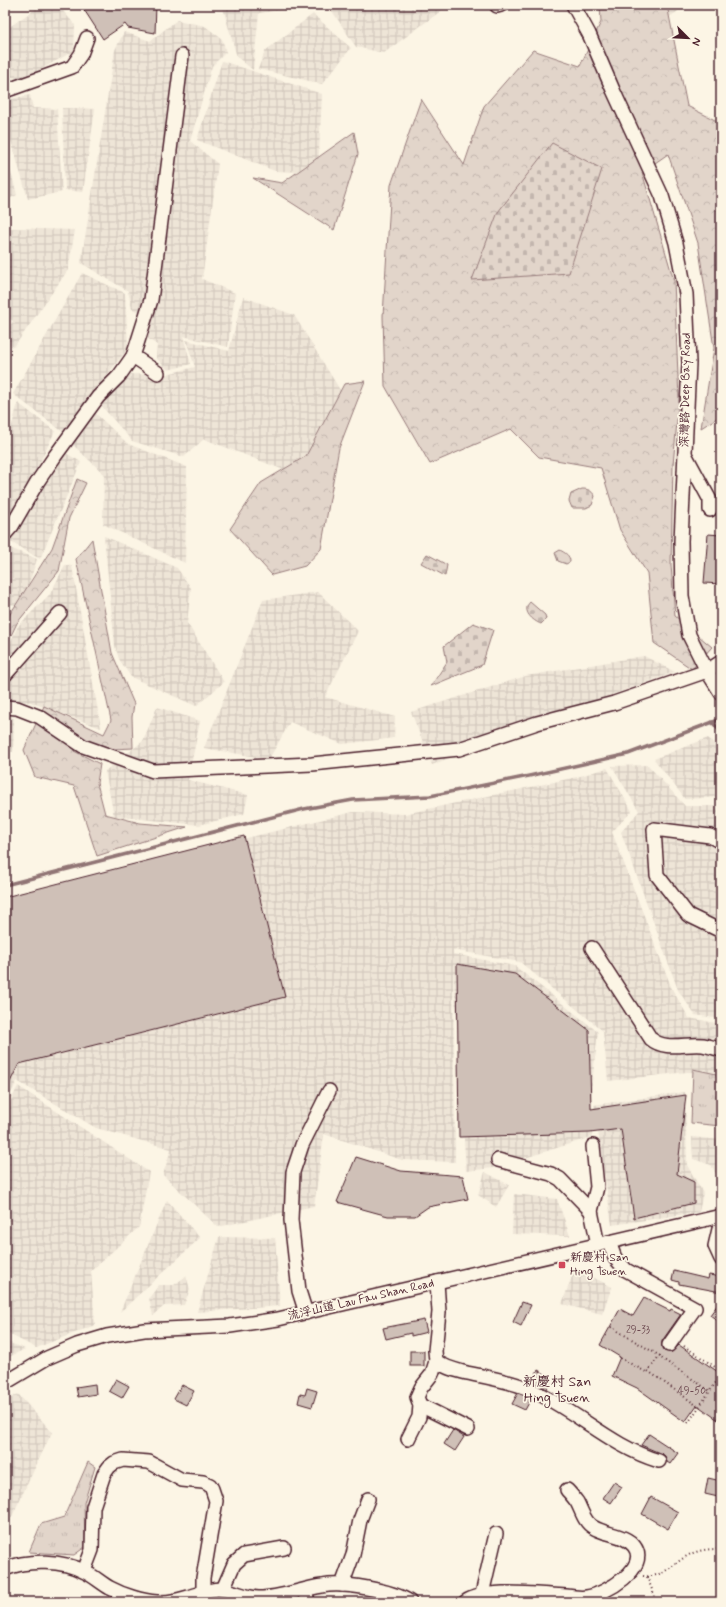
<svg xmlns="http://www.w3.org/2000/svg" width="726" height="1607" viewBox="0 0 726 1607" font-family="Mynerve,'LXGW WenKai TC',sans-serif">
<style>
.industrial{fill:url(#industrial-grid)}
.grass{fill:url(#grass-tufts);stroke:#967a7a}
.forest{fill:url(#forest-crowns);stroke:#967a7a}
.cemetery{fill:url(#cemetery-stones);stroke:#967a7a}
.lines{fill:none;stroke-linecap:round;stroke-linejoin:round}
.stream{stroke:#917474;stroke-width:3.5}
.building{fill:#cfc0b7;stroke:#4a1f2b}
.minor-casing{stroke:#4a1f2b;stroke-width:16}
.path{stroke:#4a1f2b;stroke-width:2;stroke-dasharray:1 3;stroke-linecap:butt}
.minor{stroke:#fcf5e5;stroke-width:13}
.poi-dot{fill:#d1495b;stroke:#fcf5e5;stroke-width:1.5}
.labels{text-anchor:middle;dominant-baseline:central;stroke-width:3.5;stroke-linejoin:round;paint-order:stroke}
.number-label{font-size:10px;fill:#6b474e}
.street-label{font-size:12px;fill:#4a1f2b;stroke:#fcf5e5}
.poi-label{font-size:12px;fill:#4a1f2b;stroke:#fcf5e5;text-anchor:start}
.quarter-label{font-size:14px;fill:#4a1f2b;stroke:#fcf5e5}
</style>
<defs>
<pattern id="industrial-grid" width="8" height="8" patternUnits="userSpaceOnUse"><rect width="8" height="8" fill="#eee5d7"/><path d="M0 4h8M4 0v8" fill="none" stroke="#cec4b9"/></pattern>
<pattern id="grass-tufts" width="24" height="20" patternUnits="userSpaceOnUse"><rect width="24" height="20" fill="#e2d5ca"/><path d="M3 7l-1-3M5 7V3M7 7l1-3M15 17l-1-3M17 17v-4M19 17l1-3" fill="none" stroke="#c3b6ae"/></pattern>
<pattern id="forest-crowns" width="20" height="18" patternUnits="userSpaceOnUse"><rect width="20" height="18" fill="#e2d5ca"/><path d="M2 6a3 3 0 1 1 6 0M12 15a3 3 0 1 1 6 0" fill="none" stroke="#c3b6ae"/></pattern>
<pattern id="cemetery-stones" width="16" height="16" patternUnits="userSpaceOnUse"><rect width="16" height="16" fill="#e2d5ca"/><path d="M2 7V4a2 2 0 0 1 4 0v3zM10 15v-3a2 2 0 0 1 4 0v3z" fill="#c3b6ae"/></pattern>
</defs>
<rect width="100%" height="100%" fill="#fcf5e5"/>
<filter id="ink" filterUnits="userSpaceOnUse"><feTurbulence type="fractalNoise" baseFrequency=".025" numOctaves="2"/><feDisplacementMap in="SourceGraphic" scale="8" xChannelSelector="R" yChannelSelector="G"/><feConvolveMatrix kernelMatrix="1 2 1 2 8 2 1 2 1" color-interpolation-filters="sRGB"/></filter>
<g filter="url(#ink)">
<g class="industrial">
<path d="M41,5H58L75,25L74,51L21,80L5,75V30Z"/>
<path d="M222,5H301L302,7L259,13L253,70L237,57Z"/>
<path d="M328,5H449L384,53L356,47Z"/>
<path d="M657,5H687L662,22Z"/>
<path d="M313,14L351,48L322,84L258,69L265,51Z"/>
<path d="M177,20L205,26L222,39L226,52L212,66L190,141L218,164L202,279L235,293L228,347L183,336L191,364L168,370L156,358L157,345L144,336L141,313L132,309L128,291L81,263L115,50L124,32L150,41Z"/>
<path d="M222,61L322,94L318,172L275,171L197,140Z"/>
<path d="M30,95L33,108L57,109L62,192L28,199L5,120V100Z"/>
<path d="M62,108L95,109L83,192L65,190Z"/>
<path d="M5,150L17,195L5,201Z"/>
<path d="M5,228L75,230L68,270L14,347L5,343V334L13,321L5,316Z"/>
<path d="M82,273L125,293L128,348L63,432L13,394Z"/>
<path d="M243,297L294,315L348,403L297,475L204,439L184,457L132,441L99,403L131,374L163,375L195,367L186,340L229,351Z"/>
<path d="M18,403L55,431L13,518L5,513V451Z"/>
<path d="M94,412L128,444L187,467L185,563L103,524L104,474L73,445Z"/>
<path d="M64,452L81,462L40,559L9,541Z"/>
<path d="M104,536L177,568L191,588L187,623L224,682L196,706L131,677L119,659L115,646Z"/>
<path d="M5,546L37,559L22,605L5,604Z"/>
<path d="M65,565L72,566L101,728L30,702L5,701V653L18,626L50,594Z"/>
<path d="M318,592L358,631L325,697L395,717L394,738L342,744L290,722L269,759L204,748L263,600Z"/>
<path d="M644,656L675,672L532,723L432,765L411,712L526,676Z"/>
<path d="M157,707L200,721L188,780L248,795L244,814L199,825L114,816L105,771L143,741Z"/>
<path d="M5,716L14,718L13,752H5Z"/>
<path d="M708,738L721,749V797L685,799L654,759Z"/>
<path d="M648,765L685,806H721V1019L695,1015L678,990L621,832L639,811L612,766Z"/>
<path d="M607,768L632,811L612,832L672,989L689,1018L721,1024V1073L687,1072L608,1081L603,1031L520,962L453,950V954L515,966L598,1032L592,1083V1137L493,1168L466,1171L453,965L455,1162L402,1160L324,1134L314,1206L218,1227L163,1175L171,1149L96,1128L17,1081L5,1105V904L100,874L353,812L405,814L577,777Z"/>
<path d="M18,1086L149,1172L139,1227L91,1271L95,1325L36,1348L5,1332V1113Z"/>
<path d="M685,1092L687,1165L703,1193L699,1212L612,1225L594,1105Z"/>
<path d="M692,1137L721,1140V1182L711,1165L693,1159Z"/>
<path d="M485,1172L509,1185L496,1207L478,1195Z"/>
<path d="M514,1194L557,1199L570,1236L512,1234Z"/>
<path d="M167,1200L200,1238L120,1312Z"/>
<path d="M219,1237L275,1238L280,1306L197,1312Z"/>
<path d="M575,1268L612,1287L602,1314L562,1304Z"/>
<path d="M186,1276L190,1289L184,1305L164,1306L153,1316L149,1298L159,1285H174Z"/>
<path d="M5,1341L25,1349L5,1359Z"/>
<path d="M18,1394L52,1432L5,1531V1402Z"/>
</g>
<g class="grass">
<path d="M693,1069L721,1075V1126L691,1123Z"/>
<path d="M88,1462L95,1467L84,1503L85,1547L74,1555L29,1552L41,1524L64,1517Z"/>
</g>
<g class="forest">
<path d="M600,5H667L687,106L721,123V413L720,416L701,428L714,348L698,243L668,154L642,172L674,281L679,399L673,465L671,565L675,616L712,647L692,669L654,643L647,573L620,530L601,468L539,457L511,429L430,464L385,386L383,316L391,185L421,99L464,165L484,106L533,50L580,66L601,22Z"/>
<path d="M354,132L358,154L334,230L253,178L282,183Z"/>
<path d="M365,381L339,448L321,549L305,566L272,575L230,529L261,483L306,456L344,384Z"/>
<path d="M77,479L86,483L69,518L59,571L17,623L5,648V622L52,548Z"/>
<path d="M92,539L112,653L134,704L132,717L133,748L74,751L100,764L97,783L105,814L140,823L187,827L97,856L74,786L35,777L24,750L44,706L104,734L111,720L76,559Z"/>
</g>
<g class="cemetery">
<path d="M552,143L602,169L569,273L472,280L498,212Z"/>
<path d="M582,489C588,489 591,490 595,496L592,505L586,508H572L569,501L571,494Z"/>
<path d="M560,550C565,553 570,555 570,562L566,564L558,561L555,553Z"/>
<path d="M427,554L447,565L445,576L421,563Z"/>
<path d="M530,602L545,615L546,619L541,624C533,621 521,611 530,602Z"/>
<path d="M473,623L493,630L482,665L431,686L447,662L444,646Z"/>
</g>
<g class="lines">
<g class="stream">
<path d="M712,722L721,732"/>
<path d="M5,885L304,809L353,800L430,796L529,776L628,754L721,719"/>
</g>
</g>
<g class="building">
<path d="M81,5H156L155,33L128,28L125,24L103,39Z"/>
<path d="M708,534L721,535V584L704,583Z"/>
<path d="M244,836L285,997L19,1064L5,1092V929H8L5,914V897Z"/>
<path d="M457,964L515,974L589,1030L591,1109L686,1095L677,1174L694,1182V1203L634,1218L621,1129L590,1133L459,1137Z"/>
<path d="M356,1157L401,1171L463,1176L468,1199L428,1207L415,1216H388L337,1202Z"/>
<path d="M674,1271L708,1279L709,1275L721,1277V1292L679,1284V1282L672,1280Z"/>
<path d="M644,1298L670,1311L671,1309L681,1314L662,1341V1348L664,1351L672,1352L679,1345L721,1374V1422L697,1405L685,1422L637,1388L612,1376L620,1357L600,1345L620,1309L633,1316Z"/>
<path d="M721,1300V1323L710,1315Z"/>
<path d="M522,1302L531,1305L521,1326L513,1322Z"/>
<path d="M424,1320L427,1332L411,1336V1333L386,1339L383,1328Z"/>
<rect x="410" y="1351" width="14" height="15"/>
<path d="M538,1370L552,1378L547,1389L532,1381Z"/>
<path d="M116,1379L129,1386L122,1398L109,1391Z"/>
<path d="M95,1384L96,1394L78,1397L76,1387Z"/>
<path d="M182,1385L194,1391L186,1405L174,1399Z"/>
<path d="M307,1388L317,1391L312,1407L298,1403L300,1394L305,1395Z"/>
<path d="M518,1393L531,1399L525,1410L512,1404Z"/>
<path d="M453,1430L464,1437L455,1451L444,1444Z"/>
<path d="M649,1434L678,1453L670,1464L667,1462L665,1456L662,1454L641,1445Z"/>
<path d="M708,1478L721,1481L718,1497L705,1494Z"/>
<path d="M614,1482L622,1487L611,1503L603,1498Z"/>
<path d="M651,1497L678,1512L668,1529L642,1514Z"/>
</g>
<g class="lines">
<g class="minor-casing">
<g id="minor">
<path d="M573,5L589,34L613,90L662,196L676,243L686,294L689,363L681,541L682,596L689,635L707,671L721,693"/>
<path d="M497,6L501,5"/>
<path d="M5,91L72,67L81,54L87,38"/>
<path d="M133,356L158,373"/>
<path d="M685,454L710,500V510"/>
<path d="M5,534L12,526L38,481L55,456L98,397L119,376L133,356L137,344L151,300L182,56"/>
<path d="M5,675L60,613"/>
<path d="M5,707L17,708L40,717L83,746L153,771L312,764L459,749L537,723L614,703L707,671L721,662"/>
<path d="M721,842L710,836L654,829L657,875L688,915L721,931"/>
<path d="M592,948L651,1039C665,1051 686,1043 703,1045C709,1046 715,1048 721,1050"/>
<path d="M593,1146L597,1187L591,1211L598,1245"/>
<path d="M498,1160L551,1174L560,1179L591,1211"/>
<path d="M719,1229L715,1246L721,1259"/>
<path d="M609,1242L615,1258L626,1270L695,1308L669,1345"/>
<path d="M437,1282L439,1312L435,1351L436,1361C445,1368 456,1370 467,1373C487,1377 510,1381 529,1389C575,1409 611,1447 659,1461"/>
<path d="M306,1313L299,1291L291,1220L293,1172L302,1145L329,1091"/>
<path d="M436,1361L432,1374L421,1388L417,1397L420,1405L468,1429"/>
<path d="M5,1383L47,1358L77,1345L107,1336L144,1330L230,1326L278,1319L721,1216"/>
<path d="M408,1439L419,1417L420,1405"/>
<path d="M5,1569C28,1559 63,1560 85,1572C94,1576 101,1583 110,1588C123,1595 142,1601 157,1602C177,1603 193,1594 212,1590C227,1586 243,1598 259,1598C280,1598 301,1589 322,1586C344,1582 391,1590 410,1602"/>
<path d="M84,1571L92,1550L93,1507L104,1474L109,1467L114,1463L123,1460L149,1462L182,1480L203,1482L210,1485L212,1489L216,1501L203,1578V1593"/>
<path d="M342,1585L353,1555L360,1520L368,1499"/>
<path d="M223,1589L234,1564L244,1555L284,1548"/>
<path d="M305,1590L308,1602"/>
<path d="M482,1594L496,1534"/>
<path d="M465,1602C487,1587 539,1595 566,1596C573,1597 581,1598 587,1597C605,1594 651,1568 634,1546C625,1534 605,1535 593,1527C584,1522 582,1511 577,1502C574,1498 571,1494 567,1490"/>
</g>
</g>
<g class="path">
<path d="M611,1327L660,1356L661,1358L710,1391"/>
<path d="M684,1346L721,1371"/>
<path d="M660,1355L648,1371L699,1407"/>
<path d="M620,1358L646,1372L648,1371"/>
<path d="M688,1423L721,1375"/>
<path d="M643,1576C666,1579 676,1558 696,1552C704,1549 713,1549 721,1549"/>
<path d="M647,1577L657,1602"/>
</g>
<use href="#minor" class="minor"/>
</g>
</g>
<rect class="poi-dot" x="558" y="1261" width="8" height="8" rx="2"/>
<g class="labels">
<g class="number-label">
<text x="638" y="1330">29-33</text>
<text x="692" y="1391">49-50</text>
</g>
<g class="street-label">
<text transform="translate(686 390) rotate(-89)">深灣路 Deep Bay Road</text>
<text transform="translate(361 1300) rotate(-13)">流浮山道 Lau Fau Shan Road</text>
</g>
<g class="poi-label">
<text x="570" y="1258">新慶村 San<tspan x="570" dy="14">Hing Tsuen</tspan></text>
</g>
<g class="quarter-label">
<text x="557" y="1382">新慶村 San<tspan x="557" dy="16">Hing Tsuen</tspan></text>
</g>
</g>
<rect width="726" height="1607" fill="none" stroke="#fcf5e5" stroke-width="20"/>
<rect x="10" y="10" width="706" height="1587" fill="none" stroke="#4a1f2b" stroke-width="1.5" filter="url(#ink)"/>
<g transform="translate(688 38) rotate(114)" stroke="#fcf5e5" stroke-width="3" paint-order="stroke">
<path d="M0-3L7 15L0 10L-7 15Z" fill="#4a1f2b"/>
<text y="-6" font-size="11" font-weight="bold" text-anchor="middle" fill="#4a1f2b">N</text>
</g>
</svg>
